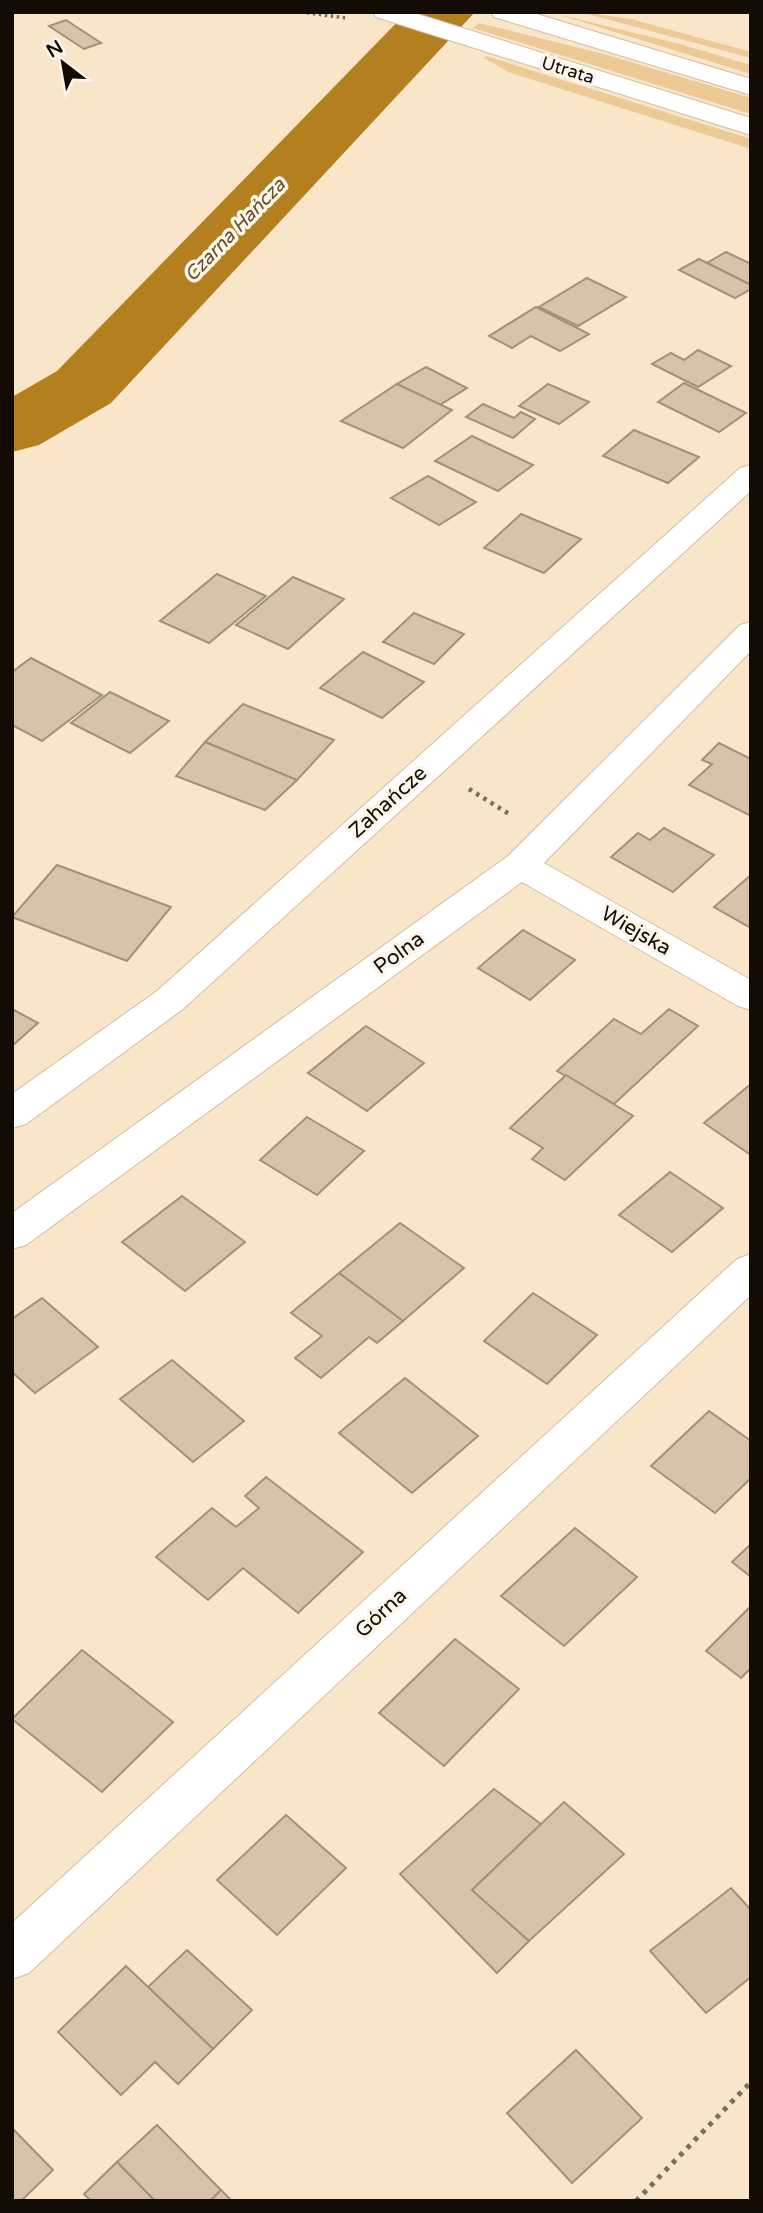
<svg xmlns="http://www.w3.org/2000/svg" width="763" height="2213" viewBox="0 0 763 2213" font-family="'Varela Round',sans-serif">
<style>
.green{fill:#ecc995}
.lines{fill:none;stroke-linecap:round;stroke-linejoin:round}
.river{fill:#b4801f;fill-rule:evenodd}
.building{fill:#d7c4a8;stroke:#a39176;stroke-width:2}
.minor-casing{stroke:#d0bda1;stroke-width:2}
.major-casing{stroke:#d0bda1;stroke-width:2}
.path-far2{stroke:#7b6f5e;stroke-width:3.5;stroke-dasharray:2.5 3.5;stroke-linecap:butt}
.path-far1{stroke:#7b6f5e;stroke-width:4.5;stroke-dasharray:3.5 5;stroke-linecap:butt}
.path{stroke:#7b6f5e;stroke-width:5;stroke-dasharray:4.5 6;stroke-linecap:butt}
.minor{fill:#fff;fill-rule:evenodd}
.major{fill:#fff;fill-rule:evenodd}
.labels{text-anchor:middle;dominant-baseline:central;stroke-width:7;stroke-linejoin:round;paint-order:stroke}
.far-street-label{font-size:18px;fill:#120c04;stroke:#fcf5e9}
.far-water-label{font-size:19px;font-style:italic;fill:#624b26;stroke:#fcf5e9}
.street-label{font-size:21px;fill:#120c04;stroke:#fcf5e9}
</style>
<rect width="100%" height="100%" fill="#f9e6c9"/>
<g class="green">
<path d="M580,12L631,19L751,52V58Z"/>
<path d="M557,14L676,43L751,65V74Z"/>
<path d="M479,23L607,55L751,98V114L473,28Z"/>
<path d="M486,56L751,139V149L508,72L484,58Z"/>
</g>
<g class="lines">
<path class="river" d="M407,12H475L111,403L39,445L12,452V397L57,371Z"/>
</g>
<g class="building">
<path d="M66,20L101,43L84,49L49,26Z"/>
<path d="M726,252L751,264V285L707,263Z"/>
<path d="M699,259L751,285V289L735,298L679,270Z"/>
<path d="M587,278L626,297L578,326L539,307Z"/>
<path d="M536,307L589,334L560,351L531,336L512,348L489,336Z"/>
<path d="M698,350L731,366L698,387L652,364L671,353L684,360Z"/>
<path d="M426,367L467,388L438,406L397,384Z"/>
<path d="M684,383L746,413L719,432L658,402Z"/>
<path d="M397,384L452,410L403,448L341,421Z"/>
<path d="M548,384L589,402L559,424L519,406Z"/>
<path d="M483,404L514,418L521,412L535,419L513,438L466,417Z"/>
<path d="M634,430L699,457L668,483L603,456Z"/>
<path d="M472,436L533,465L498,491L435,461Z"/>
<path d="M428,476L476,502L439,525L391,498Z"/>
<path d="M521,514L581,539L544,573L484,548Z"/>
<path d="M217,574L266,596L209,643L160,621Z"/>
<path d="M293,577L344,599L288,649L236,625Z"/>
<path d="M414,613L464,634L434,664L383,642Z"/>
<path d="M363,652L424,682L382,718L320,688Z"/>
<path d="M31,658L102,695L42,741L12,725V672Z"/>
<path d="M110,692L169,721L130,753L71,723Z"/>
<path d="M243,704L334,740L297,780L205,742Z"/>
<path d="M205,742L297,780L265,810L176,776Z"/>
<path d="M719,743L751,759V816L689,785L712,764L702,760Z"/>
<path d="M664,828L714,855L673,892L611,857L638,833L650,840Z"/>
<path d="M57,865L171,907L127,961L12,917Z"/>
<path d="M751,875V928L714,907Z"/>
<path d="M523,930L575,960L530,1000L478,968Z"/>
<path d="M12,1009L38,1023L12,1046Z"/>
<path d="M669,1009L698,1026L614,1104L557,1071L614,1019L641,1034Z"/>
<path d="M366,1026L424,1063L367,1111L308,1073Z"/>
<path d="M566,1075L633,1116L565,1180L532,1159L543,1148L510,1128Z"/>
<path d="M751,1084V1155L704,1123Z"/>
<path d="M307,1117L364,1151L317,1195L260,1160Z"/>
<path d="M670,1172L723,1208L672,1252L619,1215Z"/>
<path d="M182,1196L245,1242L185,1291L122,1242Z"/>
<path d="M400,1223L464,1268L403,1321L339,1273Z"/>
<path d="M339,1273L403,1321L377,1343L369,1337L321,1378L295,1358L322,1336L291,1313Z"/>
<path d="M533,1293L597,1335L547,1384L484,1341Z"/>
<path d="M42,1298L98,1347L35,1393L12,1372V1319Z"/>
<path d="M172,1360L244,1421L193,1462L120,1399Z"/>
<path d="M405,1378L478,1436L412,1493L339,1433Z"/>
<path d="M709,1411L751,1441V1478L715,1513L651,1466Z"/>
<path d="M266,1477L363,1552L298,1613L243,1568L208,1600L156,1557L212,1508L236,1527L259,1508L245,1496Z"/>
<path d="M575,1528L637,1577L564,1646L501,1596Z"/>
<path d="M751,1544V1577L732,1562Z"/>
<path d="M751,1606V1668L741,1678L706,1651Z"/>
<path d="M455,1639L519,1689L444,1766L379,1713Z"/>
<path d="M82,1650L173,1722L102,1792L12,1719Z"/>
<path d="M494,1789L541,1824L472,1890L529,1941L497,1973L400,1874Z"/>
<path d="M564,1802L624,1854L529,1941L472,1890Z"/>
<path d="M286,1815L346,1868L277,1935L217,1880Z"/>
<path d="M731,1888L751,1910V1977L706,2013L650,1951Z"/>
<path d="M187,1950L252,2010L213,2049L148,1987Z"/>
<path d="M126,1966L213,2049L178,2084L155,2062L121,2095L58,2032Z"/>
<path d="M576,2050L642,2118L572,2183L507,2113Z"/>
<path d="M157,2125L221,2190L210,2201H155L117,2162Z"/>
<path d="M12,2128L53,2170L21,2201H12Z"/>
<path d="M117,2162L155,2201H91L84,2194Z"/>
<path d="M221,2190L232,2201H210Z"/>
</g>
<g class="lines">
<g class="minor-casing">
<g id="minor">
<path d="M751,465V491L183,1009L26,1124L12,1128V1094L157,991L740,468Z"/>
<path d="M751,622V651L544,863L751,980V1010L738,1006L522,882L26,1245L12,1249V1213L508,856L740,625Z"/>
<path d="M751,1254V1295L29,1973L12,1979V1923L737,1259Z"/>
</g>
</g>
<g class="major-casing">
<g id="major">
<path d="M373,12H411L751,118V135L376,17Z"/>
<path d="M491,12H530L751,79V95L494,17Z"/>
</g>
</g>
<path class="path-far2" d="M301,12L346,18"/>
<path class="path-far1" d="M469,789L509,814"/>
<path class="path" d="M636,2201L751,2082"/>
<use href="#minor" class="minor"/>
<use href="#major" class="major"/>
</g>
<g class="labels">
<g class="far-street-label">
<text transform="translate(568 70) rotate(17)">Utrata</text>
</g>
<g class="far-water-label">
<text transform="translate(235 230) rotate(-46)">Czarna Hańcza</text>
</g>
<g class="street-label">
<text transform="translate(388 802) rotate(-42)">Zahańcze</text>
<text transform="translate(636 931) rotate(30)">Wiejska</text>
<text transform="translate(399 953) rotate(-36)">Polna</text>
<text transform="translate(381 1613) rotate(-43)">Górna</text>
</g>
</g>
<rect width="763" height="2213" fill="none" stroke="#120c04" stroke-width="28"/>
<g transform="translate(63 63) rotate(329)" stroke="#fcf5e9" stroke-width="5" paint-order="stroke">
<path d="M0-5L12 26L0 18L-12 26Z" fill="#120c04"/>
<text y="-10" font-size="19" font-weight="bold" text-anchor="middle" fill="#120c04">N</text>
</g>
</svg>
